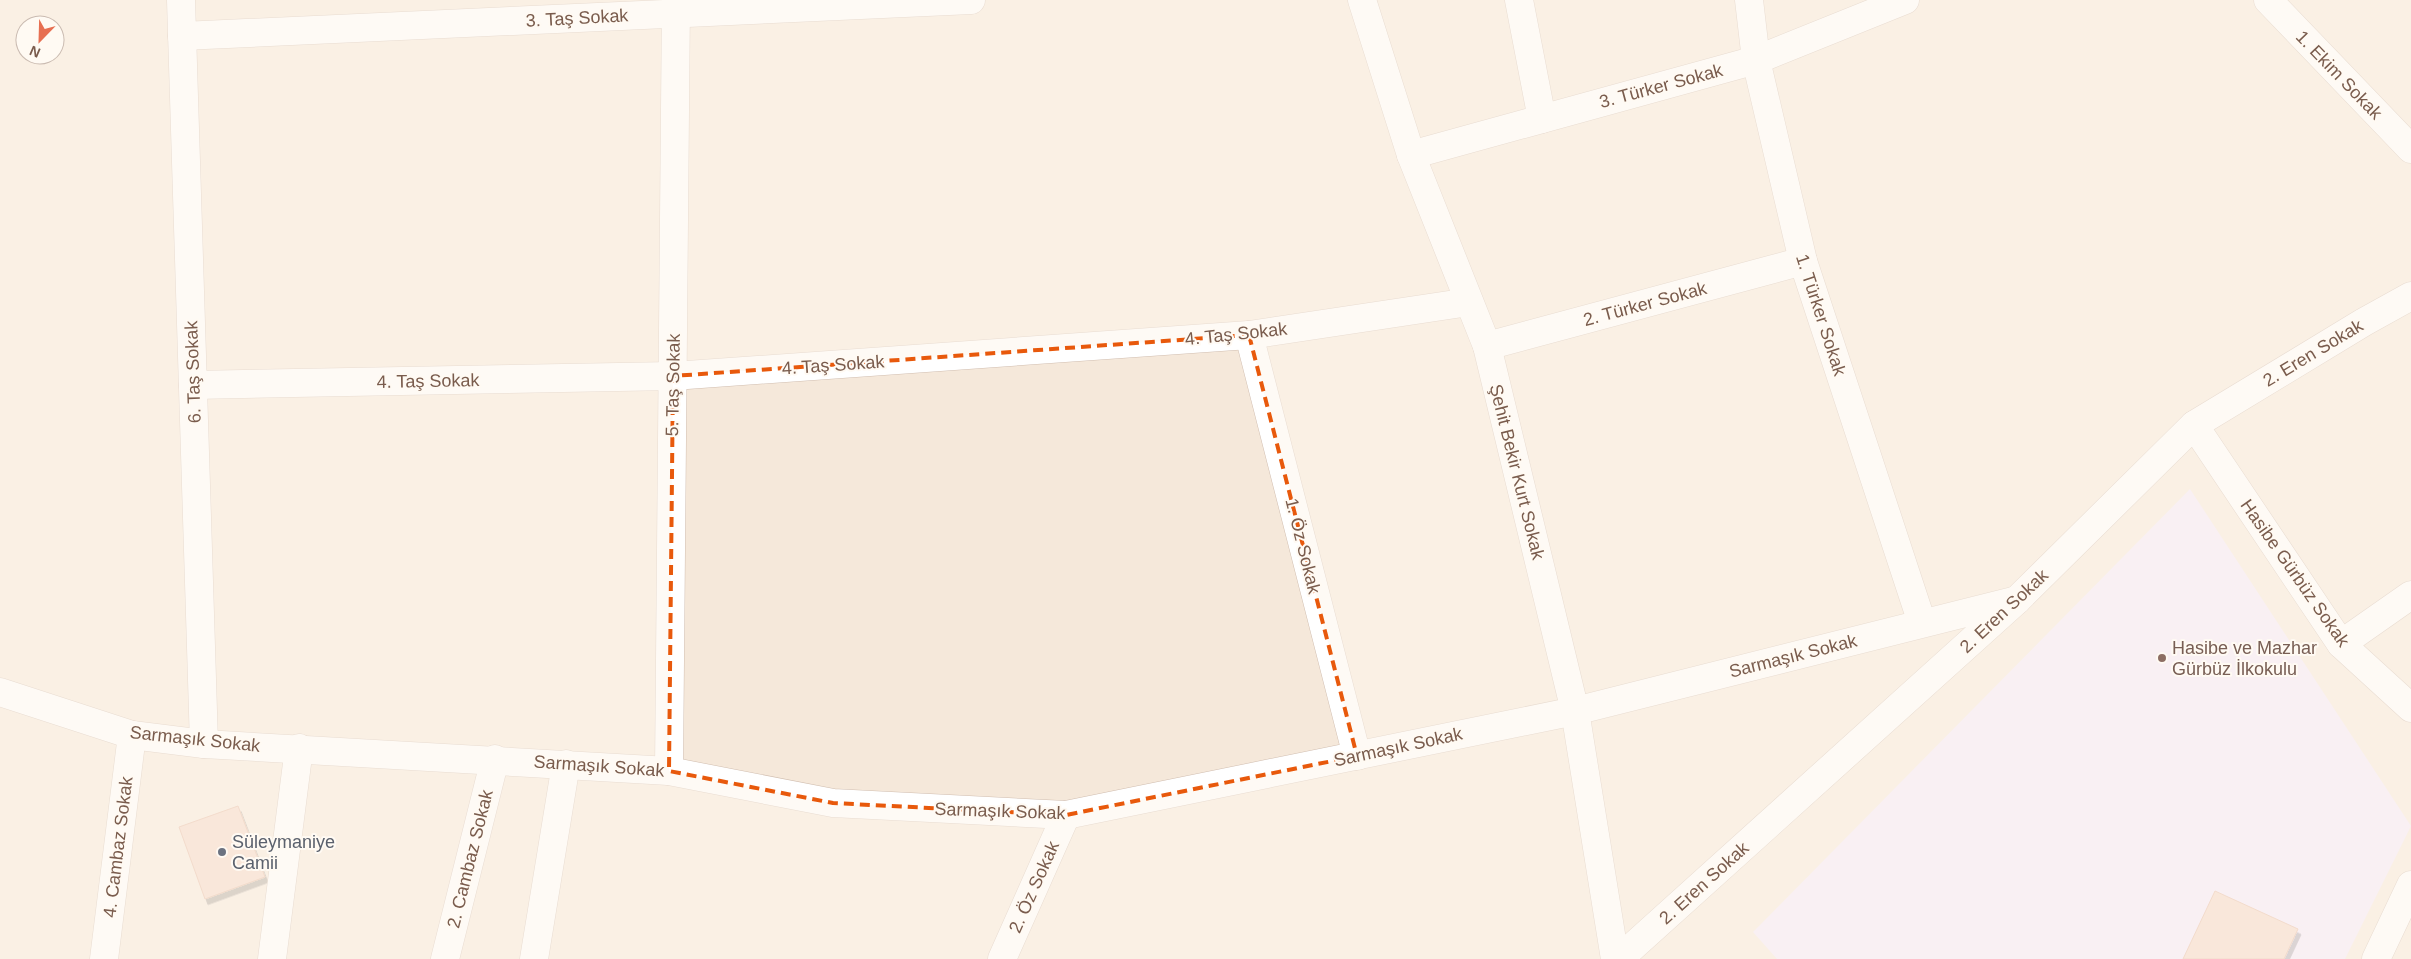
<svg xmlns="http://www.w3.org/2000/svg" width="2411" height="959" viewBox="0 0 2411 959" font-family="Arial,sans-serif">
<style>
.residential{fill:#f5e8da;fill-rule:evenodd}
.education{fill:#f3e8fa}
.building{fill:#f3d5c3;stroke:#e6bba3;filter:url(#shadow)}
.lines{fill:none;stroke-linecap:round;stroke-linejoin:round}
.minor-casing{stroke:#d1beb0;stroke-width:29}
.minor{stroke:#fff;stroke-width:28}
.marked{fill:none;stroke:#e8590c;stroke-width:4;stroke-dasharray:10 6;stroke-linejoin:round}
.education-dot{fill:#8d6e63;stroke:#fffaf3;stroke-width:2}
.worship-dot{fill:#6b7280;stroke:#fffaf3;stroke-width:2}
.labels{text-anchor:middle;dominant-baseline:central;stroke-width:4;stroke-linejoin:round;paint-order:stroke}
.street-label{font-size:18px;fill:#7a5c4d;stroke:#fffaf3}
.education-label{font-size:18px;fill:#785e54;stroke:#fffaf3;text-anchor:start}
.worship-label{font-size:18px;fill:#5b616d;stroke:#fffaf3;text-anchor:start}
</style>
<defs>
<filter id="shadow"><feDropShadow dx="3" dy="5.5" stdDeviation="0" flood-color="#0004"/></filter>
</defs>
<rect width="100%" height="100%" fill="#fdf6ec"/>
<path class="residential" d="M0,0H2411V959H0ZM25,25H55V55H25Z"/>
<path class="education" d="M2190,489L2411,826L2345,959H1777L1753,932Z"/>
<g class="building">
<path d="M238,806L265,877L205,899L179,827Z"/>
<path d="M2215,891L2298,929L2284,959H2183Z"/>
</g>
<g class="lines">
<g class="minor-casing">
<g id="minor">
<path d="M181,0L204,744"/>
<path d="M1362,0L1411,155L1487,346L1575,711L1615,959"/>
<path d="M1519,0L1542,119"/>
<path d="M1749,0L1756,60L1803,261L1922,623"/>
<path d="M2268,0L2411,149"/>
<path d="M182,36L971,0"/>
<path d="M1411,155L1756,60L1905,0"/>
<path d="M1249,335L1357,756"/>
<path d="M1487,346L1803,261"/>
<path d="M193,385L673,376L1249,335L1469,302"/>
<path d="M2194,425L2341,644L2411,708"/>
<path d="M2341,644L2411,595"/>
<path d="M0,692L132,735L204,744L669,771L833,803L1066,815L1575,711L2017,600"/>
<path d="M669,771L676,0"/>
<path d="M104,959L132,735"/>
<path d="M272,959L299,748"/>
<path d="M445,959L495,759"/>
<path d="M534,959L566,764"/>
<path d="M1002,959L1066,815"/>
<path d="M1619,959L2017,600L2194,425L2364,322L2411,296"/>
<path d="M2376,959L2411,885"/>
</g>
</g>
<use href="#minor" class="minor"/>
</g>
<path d="M0 0H2411V959H0ZM1249,335L1357,756L1066,815L833,803L669,771L673,376Z" fill="#fdf6ec" fill-opacity=".55" fill-rule="evenodd"/>
<path class="marked" d="M1249,335L1357,756L1066,815L833,803L669,771L673,376Z"/>
<circle class="education-dot" cx="2162" cy="658" r="5"/>
<circle class="worship-dot" cx="222" cy="852" r="5"/>
<g class="labels">
<g class="street-label">
<text transform="translate(577 18) rotate(-3)">3. Taş Sokak</text>
<text transform="translate(2339 75) rotate(46)">1. Ekim Sokak</text>
<text transform="translate(1661 86) rotate(-15)">3. Türker Sokak</text>
<text transform="translate(1645 304) rotate(-15)">2. Türker Sokak</text>
<text transform="translate(1821 315) rotate(72)">1. Türker Sokak</text>
<text transform="translate(1236 334) rotate(-6)">4. Taş Sokak</text>
<text transform="translate(2313 353) rotate(-31)">2. Eren Sokak</text>
<text transform="translate(833 365) rotate(-4)">4. Taş Sokak</text>
<text transform="translate(193 372) rotate(-92)">6. Taş Sokak</text>
<text transform="translate(428 381) rotate(-1)">4. Taş Sokak</text>
<text transform="translate(673 385) rotate(-89)">5. Taş Sokak</text>
<text transform="translate(1517 472) rotate(76)">Şehit Bekir Kurt Sokak</text>
<text transform="translate(1303 546) rotate(76)">1. Öz Sokak</text>
<text transform="translate(2295 573) rotate(55)">Hasibe Gürbüz Sokak</text>
<text transform="translate(2004 611) rotate(-43)">2. Eren Sokak</text>
<text transform="translate(1793 656) rotate(-14)">Sarmaşık Sokak</text>
<text transform="translate(195 739) rotate(6)">Sarmaşık Sokak</text>
<text transform="translate(1398 747) rotate(-12)">Sarmaşık Sokak</text>
<text transform="translate(599 766) rotate(4)">Sarmaşık Sokak</text>
<text transform="translate(1000 811) rotate(2)">Sarmaşık Sokak</text>
<text transform="translate(118 847) rotate(-83)">4. Cambaz Sokak</text>
<text transform="translate(470 859) rotate(-76)">2. Cambaz Sokak</text>
<text transform="translate(1704 883) rotate(-42)">2. Eren Sokak</text>
<text transform="translate(1034 887) rotate(-66)">2. Öz Sokak</text>
</g>
<g class="education-label">
<text x="2172" y="648">Hasibe ve Mazhar<tspan x="2172" dy="21">Gürbüz İlkokulu</tspan></text>
</g>
<g class="worship-label">
<text x="232" y="842">Süleymaniye<tspan x="232" dy="21">Camii</tspan></text>
</g>
</g>
<g transform="translate(40 40) rotate(203)"><circle r="24" fill="#fffaf3" stroke="#cabbb1"/>
<path d="M0-4L9 19L0 12L-9 19Z" fill="#e76f51"/>
<text y="-8" font-size="14" font-weight="bold" text-anchor="middle" fill="#7a5c4d">N</text>
</g>
</svg>
